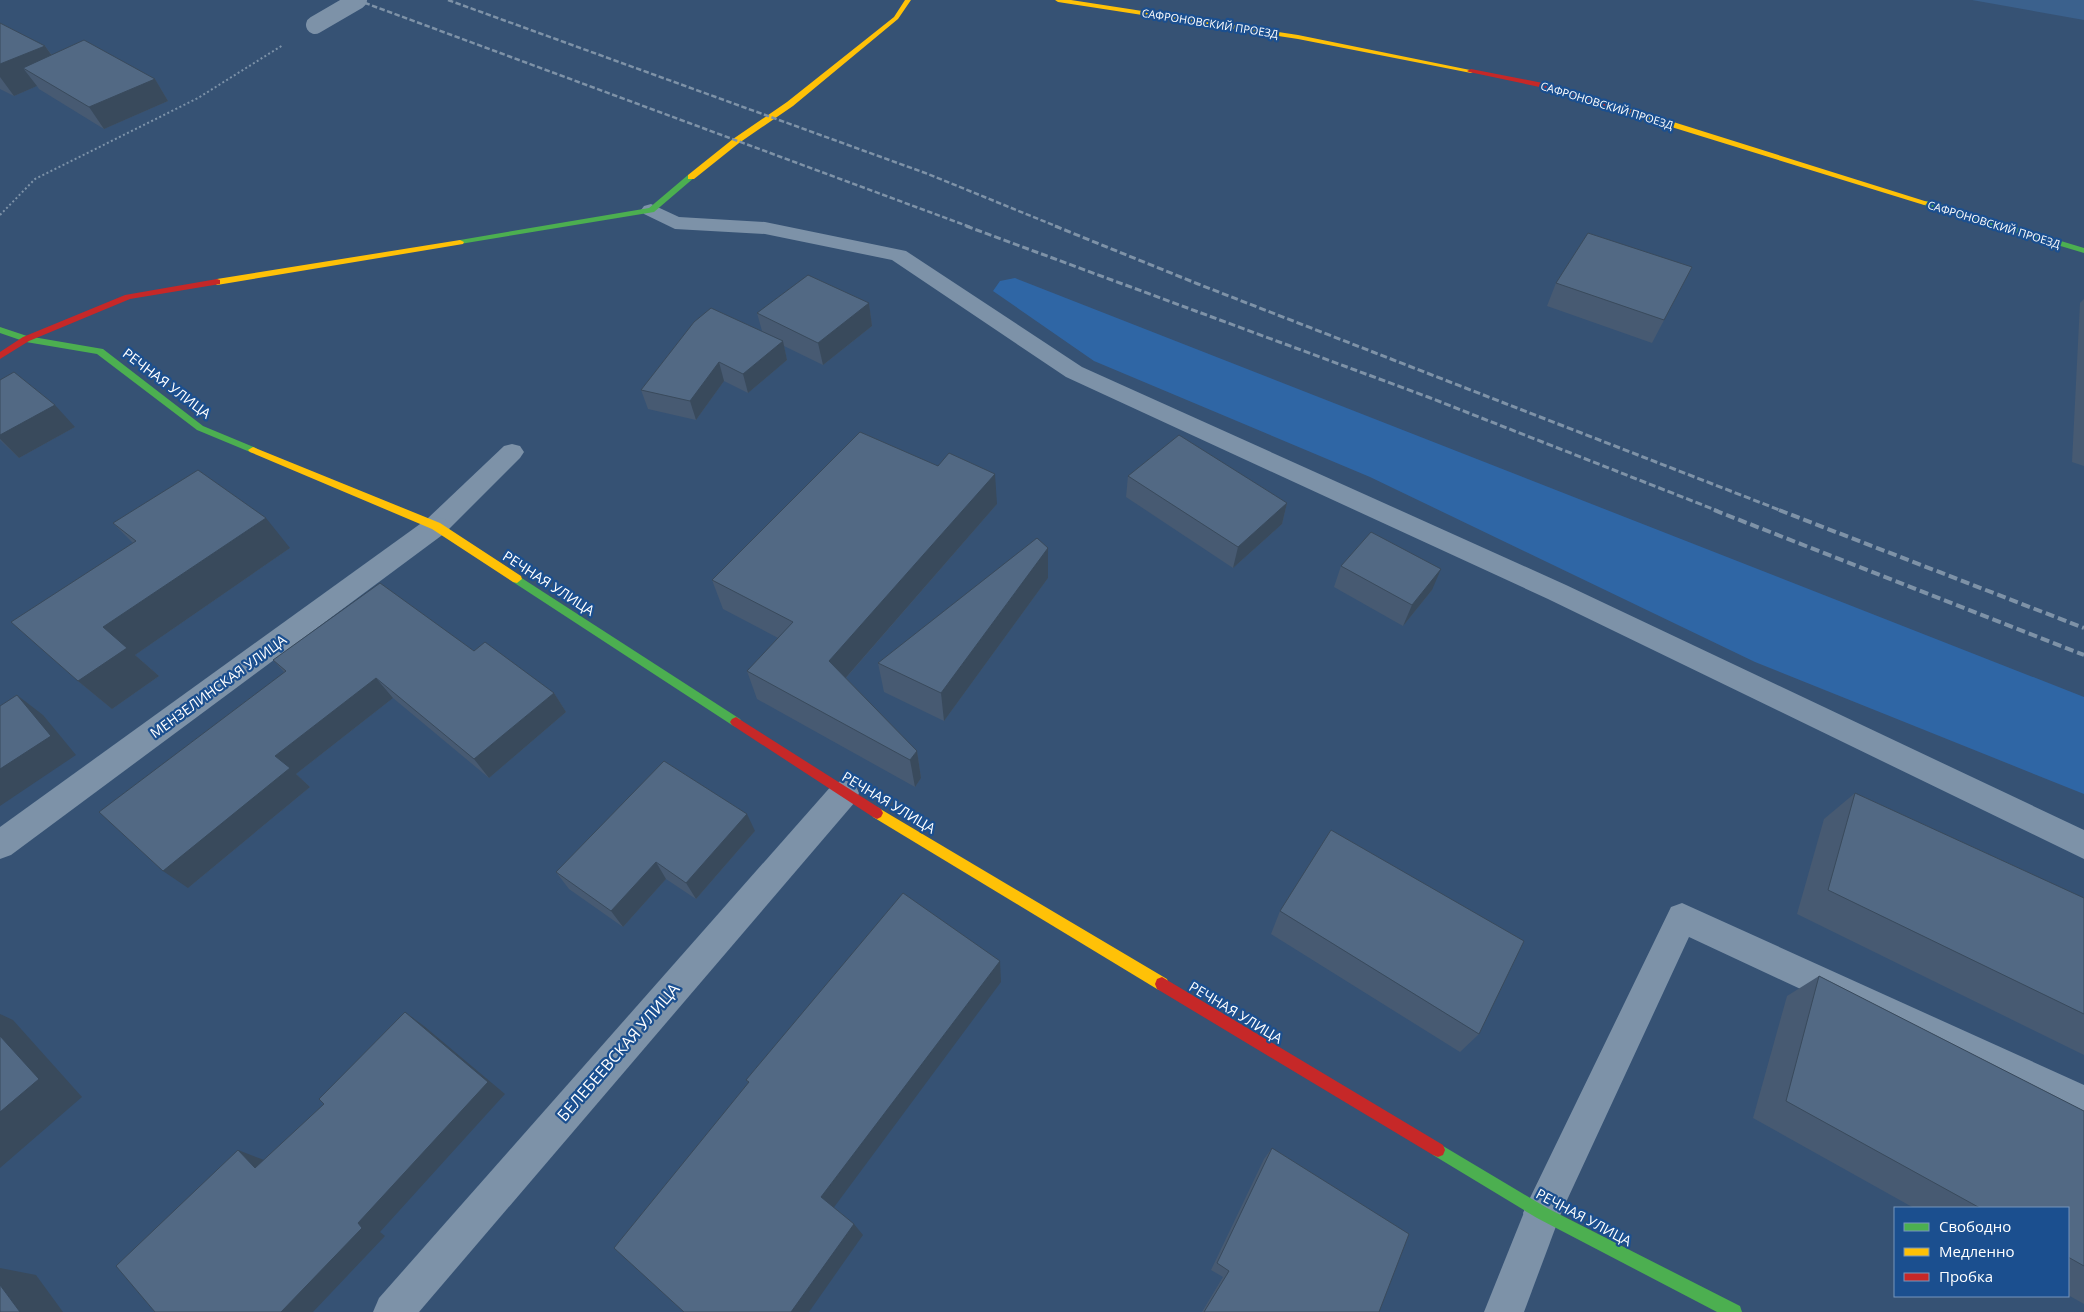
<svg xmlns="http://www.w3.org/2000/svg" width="2084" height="1312" viewBox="0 0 2084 1312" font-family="'Open Sans',sans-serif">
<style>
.green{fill:#2f66a5}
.water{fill:#3b618d}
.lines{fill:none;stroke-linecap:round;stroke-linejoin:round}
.path{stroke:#7d92a8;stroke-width:2;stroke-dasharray:2 2.5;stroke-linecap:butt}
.lane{fill:#7d92a8;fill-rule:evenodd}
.street{fill:#7d92a8;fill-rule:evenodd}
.fast{fill:#4caf50;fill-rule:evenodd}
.slow{fill:#ffc107;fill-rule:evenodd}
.jam{fill:#c62828;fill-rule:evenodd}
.rail-far2{stroke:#7e92a7;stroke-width:2.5;stroke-dasharray:5.5 2.5;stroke-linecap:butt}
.rail-far1{stroke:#7e92a7;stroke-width:3;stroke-dasharray:7 3;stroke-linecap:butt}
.rail{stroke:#7e92a7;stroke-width:4;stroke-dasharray:9 4;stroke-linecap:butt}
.street-bridge{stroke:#7d92a8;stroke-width:18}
.wall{fill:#475a72}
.shaded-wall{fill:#394a5c}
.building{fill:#526984;stroke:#394a5c}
.labels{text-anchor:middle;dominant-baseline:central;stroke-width:4.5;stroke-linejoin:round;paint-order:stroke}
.far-street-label{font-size:11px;fill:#fff;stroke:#1b4f8f}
.street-label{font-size:14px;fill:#fff;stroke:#1b4f8f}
.near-street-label{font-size:16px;fill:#fff;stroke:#1b4f8f}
</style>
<rect width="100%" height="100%" fill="#365274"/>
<path class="green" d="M1015,278L2084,697V794L1755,662L1370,477L1094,361L993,291L1000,281Z"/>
<path class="water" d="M1972,0H2084V20Z"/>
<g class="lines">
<path class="path" d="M0,215L35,179L198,98L283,45"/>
<g class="lane">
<path d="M651,204L679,217L765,222L906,251L1082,367L1566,585L2084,830V859L1548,599L1066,377L892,260L765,234L675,229L644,214L641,210L644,206Z"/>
<path d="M512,444L520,446L524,452L520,458L445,533L436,535L427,533L423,526L427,519L504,446Z"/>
<path d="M1682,903L2084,1085V1121L1689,937L1555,1226L1542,1232L1529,1226L1523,1213L1529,1200L1671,907Z"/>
</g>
<g class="street">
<path d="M436,517L445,519L449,526L445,533L11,855L0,859V827L427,519Z"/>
<path d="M844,780L855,784L859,793L855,802L419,1312H373L379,1298L833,784Z"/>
<path d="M1542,1194L1555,1200L1561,1213L1524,1312H1484L1529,1200Z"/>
</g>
<g class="fast">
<path d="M688,175L695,177L654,212L460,244L456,242L460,240L649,208Z"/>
<path d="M1924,201H1930L2084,248V253L1924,205Z"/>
<path d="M0,327L27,336L103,349L203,426L256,448L258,450L253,453L250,452L197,430L97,354L26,342L0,333Z"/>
<path d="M517,575L740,719L742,722L740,725L736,727L732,725L513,582L512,579L513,576Z"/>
<path d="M1438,1143L1547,1208L1740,1306L1742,1312H1717L1537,1218L1433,1155L1431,1150L1433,1145Z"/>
</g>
<g class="slow">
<path d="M905,0H911L898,19L793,106L739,143L694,179H688V175L733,139L787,102L894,17Z"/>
<path d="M1055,0H1071L1298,35L1475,71L1471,73L1298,39L1058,2Z"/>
<path d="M1626,109H1632L1931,203L1924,205L1626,113Z"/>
<path d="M460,240L464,242L463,244L217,285L213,282L217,279Z"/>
<path d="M253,447L440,523L521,576L522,579L517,583L513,582L432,529L250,452L248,450Z"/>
<path d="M877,807L1167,979L1169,984L1167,989L1162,991L1157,989L873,817L871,813L873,809Z"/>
</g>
<g class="jam">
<path d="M1471,69L1553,85L1633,111L1629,113L1549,89L1469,72L1467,71Z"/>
<path d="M217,279L220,280V284L130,299L29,341L0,359V352L23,337L125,295Z"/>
<path d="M736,717L881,809L883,813L881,817L877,819L873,817L732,725L730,722L732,719Z"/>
<path d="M1162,977L1443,1145L1445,1150L1443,1155L1438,1157L1433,1155L1157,989L1155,984L1157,979Z"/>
</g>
<g class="rail-far2">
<path d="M357,0L970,227"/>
<path d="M448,0L928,174L1058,227"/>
</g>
<g class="rail-far1">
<path d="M966,226L1428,397L1718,511"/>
<path d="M1055,226L1198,284L1782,511"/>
</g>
<g class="rail">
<path d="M1714,510L2084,655"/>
<path d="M1779,510L2084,628"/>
</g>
<path class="street-bridge" d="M315,25L358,0"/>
</g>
<g class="wall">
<path d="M0,23L45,46L52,55L155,79L168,101L104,129L39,89L37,86L14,96L0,89Z"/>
<path d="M1692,267L1652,343L1547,306L1556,283Z"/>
<path d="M2084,299V466L2072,462L2080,303Z"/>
<path d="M869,303L872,326L823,365L784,346L787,360L748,393L724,381L696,420L648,409L641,390L762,331L757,313Z"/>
<path d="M0,380L75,427L19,458L0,440Z"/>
<path d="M1128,476L1287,503L1282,524L1233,568L1126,497Z"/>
<path d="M997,504L846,678L917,751L921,778L915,787L757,699L747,671L778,638L723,609L712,580Z"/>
<path d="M113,523L290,548L135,655L159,676L112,709L78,681L133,543Z"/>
<path d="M1048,548V578L944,721L884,692L878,663Z"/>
<path d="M1341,566L1432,590L1403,626L1334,587Z"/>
<path d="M474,651L554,693L566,712L489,778L393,698L296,774L310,787L188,888L284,672L273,660Z"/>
<path d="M1855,793L2084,898V1055L1797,914L1824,819Z"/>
<path d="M755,831L696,899L666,879L623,927L569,889L556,872Z"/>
<path d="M1280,911L1479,1034L1460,1052L1271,934Z"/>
<path d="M1819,976L2084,1111V1304L2068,1295V1208H1914L1753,1118L1787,996Z"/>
<path d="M1272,1148L1379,1312H1202L1223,1277L1211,1270L1264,1159Z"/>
</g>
<g class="shaded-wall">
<path d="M45,46L65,74L23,68L37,86L14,96L0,77V64Z"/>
<path d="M155,79L168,101L104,129L89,107Z"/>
<path d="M869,303L872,326L823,365L818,343Z"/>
<path d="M783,341L787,360L748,393L743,374Z"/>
<path d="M719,362L724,381L696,420L690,401Z"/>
<path d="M55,405L75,427L19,458L0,439V435Z"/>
<path d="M995,474L997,504L836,689L829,661Z"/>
<path d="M1287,503L1282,524L1233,568L1238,547Z"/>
<path d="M266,518L290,548L135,655L159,676L112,709L78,681L103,627Z"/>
<path d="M1048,548V578L944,721L941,693Z"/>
<path d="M1441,569L1432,590L1403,626L1412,605Z"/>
<path d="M376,678L393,698L296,774L310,787L188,888L163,871L275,756Z"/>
<path d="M554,693L566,712L489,778L474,759Z"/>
<path d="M17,695L43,715L76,755L0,806V769Z"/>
<path d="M917,751L921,778L915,787L910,760Z"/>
<path d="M747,814L755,831L696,899L686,883Z"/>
<path d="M656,862L666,879L623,927L611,911Z"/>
<path d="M1000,961L1001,982L832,1210L821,1197Z"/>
<path d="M405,1012L424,1026L505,1094L380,1232L385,1236L313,1312H281L358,1223Z"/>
<path d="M0,1014L13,1020L82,1097L0,1168Z"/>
<path d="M238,1150L264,1160L255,1168Z"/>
<path d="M854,1224L863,1235L809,1312H791Z"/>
<path d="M0,1268L36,1275L63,1312H20L0,1285Z"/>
</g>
<g class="building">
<path d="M0,23L45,46L0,64Z"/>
<path d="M84,40L155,79L89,107L23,68Z"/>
<path d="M1588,233L1692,267L1664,320L1556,283Z"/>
<path d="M808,275L869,303L818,343L757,313Z"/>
<path d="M711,308L783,341L743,374L719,362L690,401L641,390L694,322Z"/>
<path d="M14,372L55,405L0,435V380Z"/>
<path d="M860,432L938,466L949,453L995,474L829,661L917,751L910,760L747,671L793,622L712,580Z"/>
<path d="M1179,435L1287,503L1238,547L1128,476Z"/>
<path d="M198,470L266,518L103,627L127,648L78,681L11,622L136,541L113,523Z"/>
<path d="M1371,532L1441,569L1412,605L1341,566Z"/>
<path d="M1037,538L1048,548L941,693L878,663Z"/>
<path d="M380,583L474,651L485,642L554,693L474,759L376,678L275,756L290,768L163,871L99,812L286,671L273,660Z"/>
<path d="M17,695L51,736L0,769V706Z"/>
<path d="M664,761L747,814L686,883L656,862L611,911L556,872Z"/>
<path d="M1855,793L2084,898V1014L1828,890Z"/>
<path d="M1331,830L1524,941L1479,1034L1280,911Z"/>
<path d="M903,893L1000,961L821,1197L854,1224L791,1312H684L614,1248L749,1082L746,1080Z"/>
<path d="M1819,976L2084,1111V1266L2068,1257V1208H1980L1786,1101Z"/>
<path d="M405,1012L488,1082L358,1223L362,1228L281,1312H155L116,1266L238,1150L255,1168L324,1104L319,1099Z"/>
<path d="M0,1036L39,1079L0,1112Z"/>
<path d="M1272,1148L1409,1234L1379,1312H1204L1229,1271L1217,1263Z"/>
<path d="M0,1285L20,1312H0Z"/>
</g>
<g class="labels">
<g class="far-street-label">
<text transform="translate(1210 23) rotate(9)">САФРОНОВСКИЙ ПРОЕЗД</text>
<text transform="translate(1607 105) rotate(17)">САФРОНОВСКИЙ ПРОЕЗД</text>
<text transform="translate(1994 224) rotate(17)">САФРОНОВСКИЙ ПРОЕЗД</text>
</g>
<g class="street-label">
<text transform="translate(167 383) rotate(37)">РЕЧНАЯ УЛИЦА</text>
<text transform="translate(549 583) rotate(33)">РЕЧНАЯ УЛИЦА</text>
<text transform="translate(218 686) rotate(-36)">МЕНЗЕЛИНСКАЯ УЛИЦА</text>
<text transform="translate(889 802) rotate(31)">РЕЧНАЯ УЛИЦА</text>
<text transform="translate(1236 1012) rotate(31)">РЕЧНАЯ УЛИЦА</text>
<text transform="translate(1584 1217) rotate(28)">РЕЧНАЯ УЛИЦА</text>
</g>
<g class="near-street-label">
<text transform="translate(618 1052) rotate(-49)">БЕЛЕБЕЕВСКАЯ УЛИЦА</text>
</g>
</g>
<rect x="1894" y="1207" width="175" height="90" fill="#1b4f8f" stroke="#7695bc"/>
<rect x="1904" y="1223" width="25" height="8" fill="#4caf50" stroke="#7695bc"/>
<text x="1939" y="1232" font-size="15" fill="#ffffff">Свободно</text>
<rect x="1904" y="1248" width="25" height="8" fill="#ffc107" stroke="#7695bc"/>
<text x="1939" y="1257" font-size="15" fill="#ffffff">Медленно</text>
<rect x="1904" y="1273" width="25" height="8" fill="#c62828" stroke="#7695bc"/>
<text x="1939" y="1282" font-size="15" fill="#ffffff">Пробка</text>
</svg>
